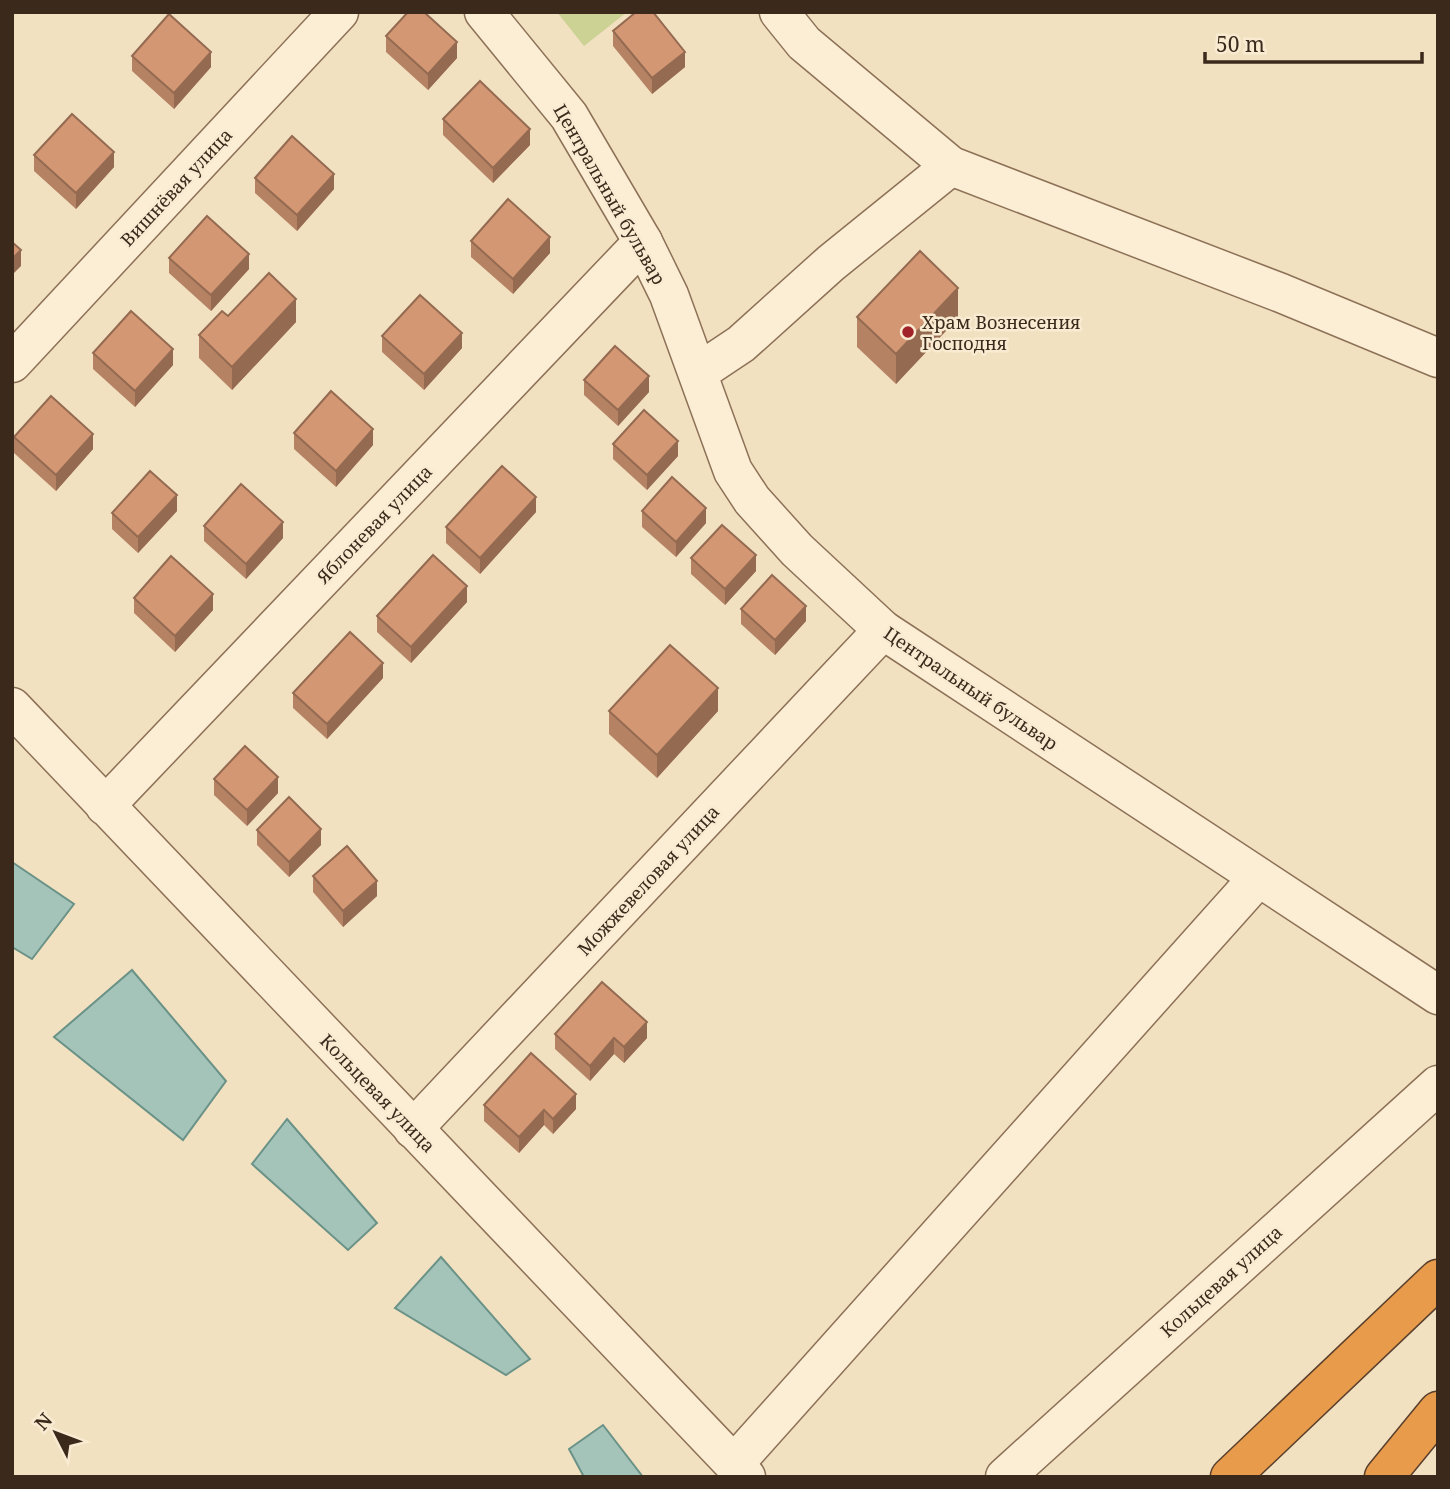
<svg xmlns="http://www.w3.org/2000/svg" width="1450" height="1489" viewBox="0 0 1450 1489" font-family="'Noto Serif',serif">
<style>
.green{fill:#ccd194}
.water{fill:#a4c3b9;stroke:#6a9287;stroke-width:2}
.lines{fill:none;stroke-linecap:round;stroke-linejoin:round}
.minor-casing{stroke:#8d7157;stroke-width:41}
.highway-casing{stroke:#5a3f2c;stroke-width:41}
.minor{stroke:#fbeed5;stroke-width:38}
.highway{stroke:#e89c4b;stroke-width:38}
.wall{fill:#b58264}
.shaded-wall{fill:#946a51}
.building{fill:#d39774;stroke:#946a51;stroke-width:2}
.poi-dot{fill:#a12228;stroke:#f8ebd1;stroke-width:2.5}
.labels{text-anchor:middle;dominant-baseline:central;stroke-width:5;stroke-linejoin:round;paint-order:stroke}
.street-label{font-size:18px;fill:#3b2a1c;stroke:#f8ebd1}
.poi-label{font-size:18px;fill:#3b2a1c;stroke:#f8ebd1;text-anchor:start}
</style>
<rect width="100%" height="100%" fill="#f1e1c1"/>
<path class="green" d="M557,12H627L584,46Z"/>
<g class="water">
<path d="M12,862L74,904L32,959L12,947Z"/>
<path d="M132,970L226,1081L183,1140L54,1037Z"/>
<path d="M287,1119L377,1223L348,1250L252,1164Z"/>
<path d="M441,1257L530,1359L506,1375L395,1308Z"/>
<path d="M603,1425L643,1477H584L569,1449Z"/>
</g>
<g class="lines">
<g class="minor-casing">
<g id="minor">
<path d="M484,12L569,116L643,242L669,295L733,471L752,500L797,550L883,630L1438,995"/>
<path d="M779,12L804,43L951,166L1281,293L1438,358"/>
<path d="M12,363L339,12"/>
<path d="M699,372L741,344L831,263L951,166"/>
<path d="M12,707L746,1477"/>
<path d="M105,806L643,242"/>
<path d="M413,1129L883,630"/>
<path d="M734,1464L1258,878"/>
<path d="M1005,1477L1438,1085"/>
</g>
</g>
<g class="highway-casing">
<g id="highway">
<path d="M1230,1477L1438,1279"/>
<path d="M1384,1477L1438,1411"/>
</g>
</g>
<use href="#minor" class="minor"/>
<use href="#highway" class="highway"/>
</g>
<g class="wall">
<path d="M613,31L685,67L652,94L613,46Z"/>
<path d="M386,36L457,58L428,90L386,52Z"/>
<path d="M132,56L211,67L174,109L132,71Z"/>
<path d="M443,119L530,145L493,183L443,135Z"/>
<path d="M34,155L114,167L76,209L34,171Z"/>
<path d="M255,178L334,189L297,231L255,193Z"/>
<path d="M471,241L550,253L513,294L471,257Z"/>
<path d="M169,258L249,269L211,311L169,273Z"/>
<path d="M228,316L296,322L232,390L199,358V335Z"/>
<path d="M857,317L958,318L896,384L857,347Z"/>
<path d="M382,336L462,348L424,390L382,352Z"/>
<path d="M93,353L173,365L135,407L93,369Z"/>
<path d="M584,380L649,392L618,426L584,395Z"/>
<path d="M294,433L373,445L336,487L294,449Z"/>
<path d="M14,437L93,449L56,491L14,453Z"/>
<path d="M613,444L678,456L647,490L613,459Z"/>
<path d="M177,511L138,553L112,529V513Z"/>
<path d="M642,511L706,523L676,557L642,527Z"/>
<path d="M536,512L480,574L446,543V527Z"/>
<path d="M204,526L283,538L246,579L204,541Z"/>
<path d="M691,558L756,571L725,605L691,574Z"/>
<path d="M134,598L213,610L175,652L134,613Z"/>
<path d="M467,602L411,663L377,632V616Z"/>
<path d="M741,609L806,621L775,655L741,624Z"/>
<path d="M383,678L327,739L293,708V693Z"/>
<path d="M609,711H718L657,778L609,734Z"/>
<path d="M214,779L278,793L247,826L214,795Z"/>
<path d="M257,830L321,845L289,877L257,845Z"/>
<path d="M313,876L377,896L343,927L313,892Z"/>
<path d="M555,1034L647,1038L624,1063L614,1054L590,1081L555,1049Z"/>
<path d="M484,1105L576,1109L553,1134L544,1125L519,1153L484,1121Z"/>
</g>
<g class="shaded-wall">
<path d="M457,42V58L428,90V74Z"/>
<path d="M211,52V67L174,109V93Z"/>
<path d="M685,52V67L652,94V78Z"/>
<path d="M530,129V145L493,183V168Z"/>
<path d="M114,152V167L76,209V193Z"/>
<path d="M334,174V189L297,231V215Z"/>
<path d="M550,237V253L513,294V279Z"/>
<path d="M21,250V266L12,275V259Z"/>
<path d="M249,254V269L211,311V295Z"/>
<path d="M958,288V318L896,384V354Z"/>
<path d="M296,299V322L232,390V367Z"/>
<path d="M462,333V348L424,390V374Z"/>
<path d="M173,349V365L135,407V391Z"/>
<path d="M649,376V392L618,426V410Z"/>
<path d="M373,429V445L336,487V471Z"/>
<path d="M93,434V449L56,491V475Z"/>
<path d="M678,441V456L647,490V475Z"/>
<path d="M177,495V511L138,553V537Z"/>
<path d="M536,497V512L480,574V558Z"/>
<path d="M706,508V523L676,557V542Z"/>
<path d="M283,522V538L246,579V564Z"/>
<path d="M756,555V571L725,605V589Z"/>
<path d="M467,586V602L411,663V647Z"/>
<path d="M213,594V610L175,652V636Z"/>
<path d="M806,606V621L775,655V640Z"/>
<path d="M383,663V678L327,739V724Z"/>
<path d="M718,688V711L657,778V755Z"/>
<path d="M278,777V793L247,826V810Z"/>
<path d="M321,829V845L289,877V862Z"/>
<path d="M377,881V896L343,927V911Z"/>
<path d="M647,1022V1038L624,1063V1047Z"/>
<path d="M614,1038V1054L590,1081V1066Z"/>
<path d="M576,1094V1109L553,1134V1119Z"/>
<path d="M544,1110V1125L519,1153V1137Z"/>
</g>
<g class="building">
<path d="M408,12H424L457,42L428,74L386,36Z"/>
<path d="M636,12H653L685,52L652,78L613,31Z"/>
<path d="M169,14L211,52L174,93L132,56Z"/>
<path d="M480,81L530,129L493,168L443,119Z"/>
<path d="M72,114L114,152L76,193L34,155Z"/>
<path d="M292,136L334,174L297,215L255,178Z"/>
<path d="M508,199L550,237L513,279L471,241Z"/>
<path d="M207,216L249,254L211,295L169,258Z"/>
<path d="M12,242L21,250L12,259Z"/>
<path d="M920,251L958,288L896,354L857,317Z"/>
<path d="M269,273L296,299L232,367L199,335L222,311L228,316Z"/>
<path d="M420,295L462,333L424,374L382,336Z"/>
<path d="M131,311L173,349L135,391L93,353Z"/>
<path d="M615,346L649,376L618,410L584,380Z"/>
<path d="M331,391L373,429L336,471L294,433Z"/>
<path d="M51,396L93,434L56,475L14,437Z"/>
<path d="M644,410L678,441L647,475L613,444Z"/>
<path d="M502,466L536,497L480,558L446,527Z"/>
<path d="M150,471L177,495L138,537L112,513Z"/>
<path d="M672,477L706,508L676,542L642,511Z"/>
<path d="M241,484L283,522L246,564L204,526Z"/>
<path d="M722,525L756,555L725,589L691,558Z"/>
<path d="M433,555L467,586L411,647L377,616Z"/>
<path d="M171,556L213,594L175,636L134,598Z"/>
<path d="M772,575L806,606L775,640L741,609Z"/>
<path d="M350,632L383,663L327,724L293,693Z"/>
<path d="M670,645L718,688L657,755L609,711Z"/>
<path d="M245,746L278,777L247,810L214,779Z"/>
<path d="M289,797L321,829L289,862L257,830Z"/>
<path d="M347,846L377,881L343,911L313,876Z"/>
<path d="M602,982L647,1022L624,1047L614,1038L590,1066L555,1034Z"/>
<path d="M531,1053L576,1094L553,1119L544,1110L519,1137L484,1105Z"/>
</g>
<circle class="poi-dot" cx="908" cy="332" r="7"/>
<g class="labels">
<g class="street-label">
<text transform="translate(176 187) rotate(-47)">Вишнёвая улица</text>
<text transform="translate(610 194) rotate(60)">Центральный бульвар</text>
<text transform="translate(374 524) rotate(-46)">Яблоневая улица</text>
<text transform="translate(971 688) rotate(34)">Центральный бульвар</text>
<text transform="translate(648 880) rotate(-47)">Можжевеловая улица</text>
<text transform="translate(378 1093) rotate(46)">Кольцевая улица</text>
<text transform="translate(1221 1281) rotate(-42)">Кольцевая улица</text>
</g>
<g class="poi-label">
<text x="922" y="322">Храм Вознесения<tspan x="922" dy="21">Господня</tspan></text>
</g>
</g>
<rect width="1450" height="1489" fill="none" stroke="#3b2a1c" stroke-width="28"/>
<g transform="translate(56 1433) rotate(312)" stroke="#f8ebd1" stroke-width="5" paint-order="stroke">
<path d="M0-5L12 26L0 18L-12 26Z" fill="#3b2a1c"/>
<text y="-10" font-size="19" font-weight="bold" text-anchor="middle" fill="#3b2a1c">N</text>
</g>
<path d="M1205 52v10h217v-10" fill="none" stroke="#3b2a1c" stroke-width="3.5"/>
<text x="1216" y="52" font-size="21" fill="#3b2a1c" stroke="#f8ebd1" stroke-width="5" paint-order="stroke">50 m</text>
</svg>
